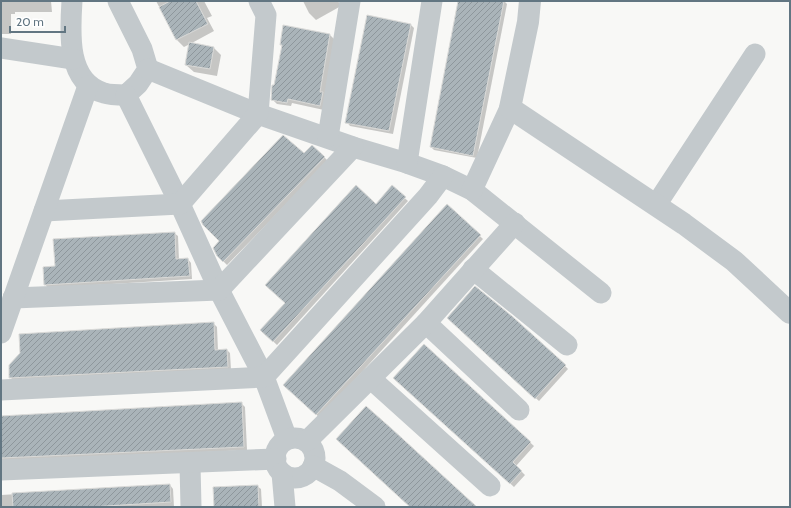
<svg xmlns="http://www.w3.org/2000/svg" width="791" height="508" viewBox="0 0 791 508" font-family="Cabin,sans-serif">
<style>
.shadow{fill:#0003}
.building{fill:url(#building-hatch);stroke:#dadad8}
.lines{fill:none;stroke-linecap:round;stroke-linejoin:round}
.minor{stroke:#c3c9cc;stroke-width:21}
.tertiary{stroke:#c3c9cc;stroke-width:22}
</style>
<defs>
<pattern id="building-hatch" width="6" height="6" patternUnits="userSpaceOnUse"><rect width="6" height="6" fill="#aab4b9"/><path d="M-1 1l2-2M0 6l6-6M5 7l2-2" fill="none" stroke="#8e979c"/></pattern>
</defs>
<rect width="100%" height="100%" fill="#f8f8f6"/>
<g class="shadow">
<path d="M1,1H51L52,12H15V14H11V34H1Z"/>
<path d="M156,1H204L212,16L207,18L214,31L190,44L214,48L221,55L217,76L194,72L186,65L190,44L184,47L177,40Z"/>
<path d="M303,1H338L341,6L316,20L309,13Z"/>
<path d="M459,1H504L507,4L477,158L434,150L431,147Z"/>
<path d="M411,25L414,28L393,134L350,126L347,122Z"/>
<path d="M330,35L334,39L324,110L292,103L291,106L277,104L272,99L283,46L281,45Z"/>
<path d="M314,147L328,161L227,265L218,256L304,155Z"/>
<path d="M392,187L408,201L277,345L261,330Z"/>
<path d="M447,206L483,239L320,418L284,385Z"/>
<path d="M174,233L178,236L179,260L188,259L191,263L192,279L48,288L45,284Z"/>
<path d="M451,321L565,366L568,369L539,401Z"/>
<path d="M213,323L217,327L218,351L227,350L230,353L231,370L14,381L10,377L21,353Z"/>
<path d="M424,346L534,446L516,466L525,475L514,487L398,381Z"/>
<path d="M241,403L245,407L247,450L1,462V417Z"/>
<path d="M170,485L173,489L174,507H1V495Z"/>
<path d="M257,486L261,489L262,507H215Z"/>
</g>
<g class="building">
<path d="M170,1H196L208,24L176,40L159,7Z"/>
<path d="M458,1H504L473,156L430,147Z"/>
<path d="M367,15L411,24L389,131L345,123Z"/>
<path d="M283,25L330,34L320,92H323L320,106L288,99L287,103L271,100L272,85H274L282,45H280Z"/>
<path d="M189,42L214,47L210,69L185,65Z"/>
<path d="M283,135L304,153L312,145L325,157L223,262L217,256L213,248L219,241L203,225L201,221Z"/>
<path d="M356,185L376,204L392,185L406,197L273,342L260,330L285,303L265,285Z"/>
<path d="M447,204L481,235L316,415L283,385Z"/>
<path d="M175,232L176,259L188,258L190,276L44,285L43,267L55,266L53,239Z"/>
<path d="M475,286L513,317L566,365L535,399L447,318Z"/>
<path d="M214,322L215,350L227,349L228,367L9,378V365L20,353L19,334Z"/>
<path d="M424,344L531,442L513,462L522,471L510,484L393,378Z"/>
<path d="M242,402L244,447L1,458V416Z"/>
<path d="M366,406L392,429L477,507H410L336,439Z"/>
<path d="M170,484L171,502L90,507H13L12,493Z"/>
<path d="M258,485L259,507H214L213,487Z"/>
</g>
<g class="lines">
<g class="minor">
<path d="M72,1C70,32 66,82 104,93C110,95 119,95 126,95L138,84L148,69L142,49L118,1"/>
<path d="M1,48L73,59"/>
<path d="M148,69L258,114L353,147L407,163L443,176L472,190L601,293"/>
<path d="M126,95L180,204L219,290L264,377L287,439"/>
<path d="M328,137L350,1"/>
<path d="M407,163L432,1"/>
<path d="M472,190L510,108"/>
<path d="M656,205L755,54"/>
<path d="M44,211L180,204L258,114L266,15L259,1"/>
<path d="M473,269L567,345"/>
<path d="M13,298L219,290L353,147"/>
<path d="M426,323L519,410"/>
<path d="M1,333L88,86"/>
<path d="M370,378L490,486"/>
<path d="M1,390L264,377L428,196L443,176"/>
<circle cx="295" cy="458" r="20"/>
<path d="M307,441L426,323L515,223"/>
<path d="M190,464L191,507"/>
<path d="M313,466L340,481L375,507"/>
<path d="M1,470L276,459"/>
<path d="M282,473L285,507"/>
</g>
<path class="tertiary" d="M530,1L528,22L510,108L684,224L734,261L790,313"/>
</g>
<rect width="791" height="508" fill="none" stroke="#627682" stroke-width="4"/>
<path d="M10 26v6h55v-6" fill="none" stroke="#627682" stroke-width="2"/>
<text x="16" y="26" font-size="12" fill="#627682" stroke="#ffffff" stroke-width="3" paint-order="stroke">20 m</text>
</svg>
